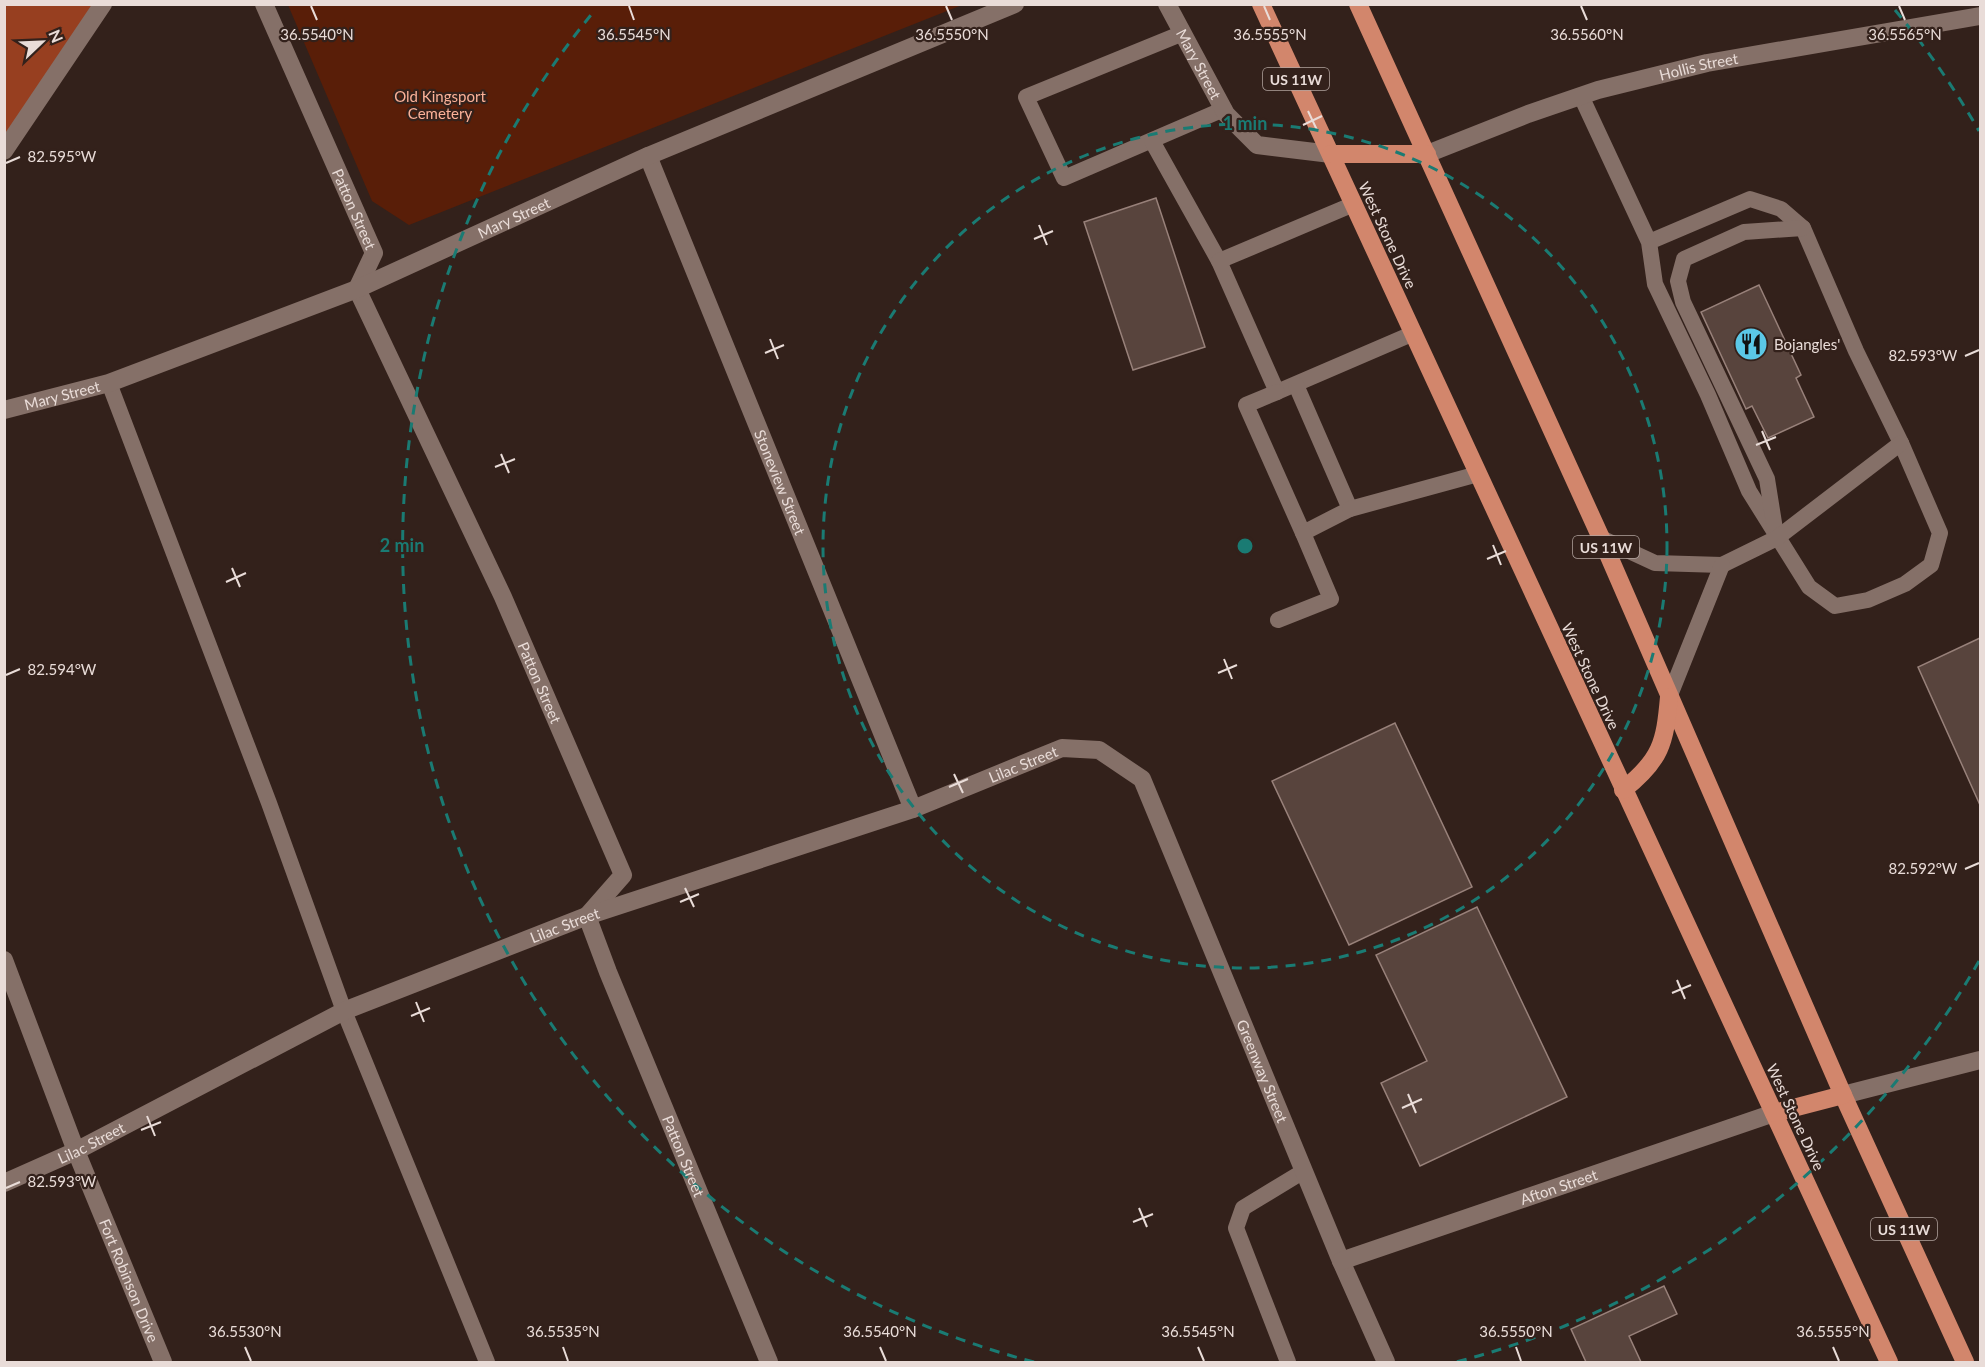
<svg xmlns="http://www.w3.org/2000/svg" width="1985" height="1367" viewBox="0 0 1985 1367" font-family="Lato,sans-serif">
<style>
.green{fill:#591e08}
.forest{fill:#973f20}
.building{fill:#58443d;stroke:#98817a;stroke-width:1.5}
.lines{fill:none;stroke-linecap:round;stroke-linejoin:round}
.lane{stroke:#857068;stroke-width:16}
.street{stroke:#857068;stroke-width:18}
.highway{stroke:#d2866c;stroke-width:18}
.ticks{fill:none;stroke:#e9dcd8;stroke-width:2}
.ring{fill:none;stroke:#1a7b73;stroke-width:3;stroke-dasharray:10 8}
.labels{text-anchor:middle;dominant-baseline:central;stroke-width:4.5;stroke-linejoin:round;paint-order:stroke}
.shield{fill:#33211b;stroke:#b2a49f;stroke-width:1.5}
.shield-label{font-size:14px;font-weight:bold;fill:#e9dcd8}
.street-label{font-size:15px;fill:#e9dcd8;stroke:#33211b}
.park-label{font-size:15px;fill:#fbb198;stroke:#33211b}
.poi-label{font-size:15px;fill:#e9dcd8;stroke:#33211b;text-anchor:start}
.ticks-label{font-size:15px;text-anchor:middle;fill:#e9dcd8;stroke:#33211b;stroke-width:4.5;stroke-linejoin:round;paint-order:stroke}
.centre{fill:#1a7b73;stroke:#33211b;stroke-width:3}
.ring-label{font-size:18px;text-anchor:middle;font-weight:bold;fill:#1a7b73;stroke:#33211b;stroke-width:4.5;stroke-linejoin:round;paint-order:stroke}
</style>
<rect width="100%" height="100%" fill="#33211b"/>
<path class="green" d="M288,5H962L409,225L372,201Z"/>
<path class="forest" d="M5,5H103L5,151Z"/>
<g class="building">
<path d="M1156,198L1205,347L1133,370L1084,222Z"/>
<path d="M1759,285L1801,375L1796,378L1814,417L1768,438L1752,406L1746,409L1701,312Z"/>
<path d="M1980,638V805L1918,667Z"/>
<path d="M1395,723L1472,887L1349,945L1272,781Z"/>
<path d="M1477,907L1567,1097L1420,1166L1381,1083L1427,1061L1376,955Z"/>
<path d="M1664,1286L1677,1314L1629,1336L1641,1362H1586L1571,1329Z"/>
</g>
<g class="lines">
<g class="lane">
<path d="M1183,33L1026,97L1064,178L1224,109"/>
<path d="M1581,96L1649,242L1750,199L1781,209L1803,228L1856,351L1901,443L1940,533L1931,565L1905,584L1868,600L1835,606L1809,587L1749,491L1708,395L1655,284L1649,242"/>
<path d="M1152,141L1219,261"/>
<path d="M1354,204L1219,261L1277,392L1414,333"/>
<path d="M109,383L269,803L344,1011L487,1362"/>
<path d="M1277,392L1246,405L1303,533L1350,509L1296,385"/>
<path d="M1350,509L1478,474"/>
<path d="M1775,529L1767,479L1683,302L1678,281L1684,259L1744,232L1803,228"/>
<path d="M1601,538L1655,563L1722,565L1777,538L1901,443"/>
<path d="M1278,620L1331,599L1303,533"/>
<path d="M1670,695L1722,565"/>
<path d="M1288,1362L1236,1228L1243,1208L1304,1171"/>
</g>
<g class="street">
<path id="s1" d="M264,4L374,253L357,289L503,597L623,875L587,916L608,972L769,1362"/>
<path id="s2" d="M1167,4L1226,114L1257,145L1331,154"/>
<path d="M4,151L103,4"/>
<path id="s3" d="M1427,154L1528,114L1598,90L1707,63L1980,16"/>
<path id="s4" d="M648,156L913,809"/>
<path id="s5" d="M4,410L109,383L357,289L648,156L1015,4"/>
<path id="s6" d="M4,960L76,1151L163,1362"/>
<path d="M1843,1095L1980,1060"/>
<path id="s7" d="M4,1183L76,1151L344,1011L587,916L913,809L1062,748L1099,750L1142,779L1341,1261L1386,1362"/>
<path id="s8" d="M1341,1261L1774,1113"/>
</g>
<g class="highway">
<path d="M1261,4L1889,1362"/>
<path d="M1358,4L1601,538L1843,1095L1965,1362"/>
<path d="M1331,154H1427"/>
<path d="M1623,790C1661,760 1665,743 1669,697"/>
<path d="M1774,1113L1843,1095"/>
</g>
</g>
<path class="ticks" d="M311,6L317,20M629,6L634,20M946,6L952,20M1264,6L1270,20M1581,6L1587,20M1899,6L1905,20M1308,111L1317,130M1303,125L1322,116M6,163L20,157M1039,225L1047,245M1034,239L1053,231M770,339L778,359M765,353L784,345M1965,356L1979,350M1762,431L1770,450M1756,445L1776,437M501,454L509,473M495,467L515,459M1493,545L1501,565M1487,559L1506,551M232,568L240,587M226,582L246,573M1224,659L1232,679M1218,673L1237,665M6,675L20,669M954,774L963,793M949,787L968,779M1965,869L1979,863M685,888L694,907M680,902L699,894M1677,980L1685,999M1672,993L1691,985M416,1002L424,1022M411,1016L430,1008M1408,1094L1416,1113M1402,1108L1422,1099M147,1116L155,1136M141,1130L161,1122M6,1188L20,1182M1139,1208L1147,1227M1133,1222L1153,1214M245,1347L251,1361M563,1347L568,1361M880,1347L886,1361M1198,1347L1204,1361M1516,1347L1521,1361M1833,1347L1839,1361"/>
<g class="ring">
<circle cx="1245" cy="546" r="422"/>
<path d="M1979 961A843 843 0 0 1 1456 1362M1034 1362A843 843 0 0 1 595 10M1895 10A843 843 0 0 1 1979 131"/>
</g>
<defs>
<g id="restaurant-disc" transform="scale(1.725)"><circle r="9.5" fill="#5bc8e7" stroke="#33211b"/><path d="M-5-6h1v4h1v-4h1v4h1v-4h1v5L-1.5 .5V6h-2V.5L-5-1ZM5-6V6H3V1.5H1.5Q1.5-4 5-6Z" fill="#111"/></g>
</defs>
<g fill-rule="evenodd">
<use href="#restaurant-disc" x="1751" y="344"/>
</g>
<g class="labels">
<g class="shield">
<rect x="1263" y="68" width="66" height="22" rx="4.5"/>
<rect x="1573" y="536" width="66" height="22" rx="4.5"/>
<rect x="1871" y="1218" width="66" height="22" rx="4.5"/>
</g>
<g class="shield-label">
<text x="1296" y="79">US 11W</text>
<text x="1606" y="547">US 11W</text>
<text x="1904" y="1229">US 11W</text>
</g>
<g class="street-label">
<text stroke="none"><textPath href="#s2" startOffset="68">Mary Street</textPath></text>
<text stroke="none"><textPath href="#s3" startOffset="286">Hollis Street</textPath></text>
<text stroke="none"><textPath href="#s1" startOffset="224">Patton Street</textPath></text>
<text stroke="none"><textPath href="#s5" startOffset="546">Mary Street</textPath></text>
<text transform="translate(1388 235) rotate(65)">West Stone Drive</text>
<text stroke="none"><textPath href="#s5" startOffset="60">Mary Street</textPath></text>
<text stroke="none"><textPath href="#s4" startOffset="352">Stoneview Street</textPath></text>
<text transform="translate(1591 676) rotate(65)">West Stone Drive</text>
<text stroke="none"><textPath href="#s1" startOffset="746">Patton Street</textPath></text>
<text stroke="none"><textPath href="#s7" startOffset="1104">Lilac Street</textPath></text>
<text stroke="none"><textPath href="#s7" startOffset="618">Lilac Street</textPath></text>
<text stroke="none"><textPath href="#s7" startOffset="1551">Greenway Street</textPath></text>
<text transform="translate(1796 1117) rotate(65)">West Stone Drive</text>
<text stroke="none"><textPath href="#s7" startOffset="96">Lilac Street</textPath></text>
<text stroke="none"><textPath href="#s1" startOffset="1269">Patton Street</textPath></text>
<text stroke="none"><textPath href="#s8" startOffset="230">Afton Street</textPath></text>
<text stroke="none"><textPath href="#s6" startOffset="344">Fort Robinson Drive</textPath></text>
</g>
<g class="park-label">
<text x="440" y="96">Old Kingsport<tspan x="440" dy="17">Cemetery</tspan></text>
</g>
<g class="poi-label">
<text x="1774" y="344">Bojangles'</text>
</g>
</g>
<g class="ticks-label">
<text x="317" y="40">36.5540°N</text>
<text x="634" y="40">36.5545°N</text>
<text x="952" y="40">36.5550°N</text>
<text x="1270" y="40">36.5555°N</text>
<text x="1587" y="40">36.5560°N</text>
<text x="1905" y="40">36.5565°N</text>
<text x="62" y="162">82.595°W</text>
<text x="1923" y="361">82.593°W</text>
<text x="62" y="675">82.594°W</text>
<text x="1923" y="874">82.592°W</text>
<text x="62" y="1187">82.593°W</text>
<text x="245" y="1337">36.5530°N</text>
<text x="563" y="1337">36.5535°N</text>
<text x="880" y="1337">36.5540°N</text>
<text x="1198" y="1337">36.5545°N</text>
<text x="1516" y="1337">36.5550°N</text>
<text x="1833" y="1337">36.5555°N</text>
</g>
<circle cx="1245" cy="546" r="9" class="centre"/>
<g class="ring-label">
<text x="1245" y="130">1 min</text>
<text x="402" y="552">2 min</text>
</g>
<rect width="1985" height="1367" fill="none" stroke="#e9dcd8" stroke-width="12"/>
<g transform="translate(42 42) rotate(67)" stroke="#33211b" stroke-width="4.5" paint-order="stroke">
<path d="M0-4.5L10 22L0 15L-10 22Z" fill="#e9dcd8"/>
<text y="-9" font-size="16" font-weight="bold" text-anchor="middle" fill="#e9dcd8">N</text>
</g>
</svg>
